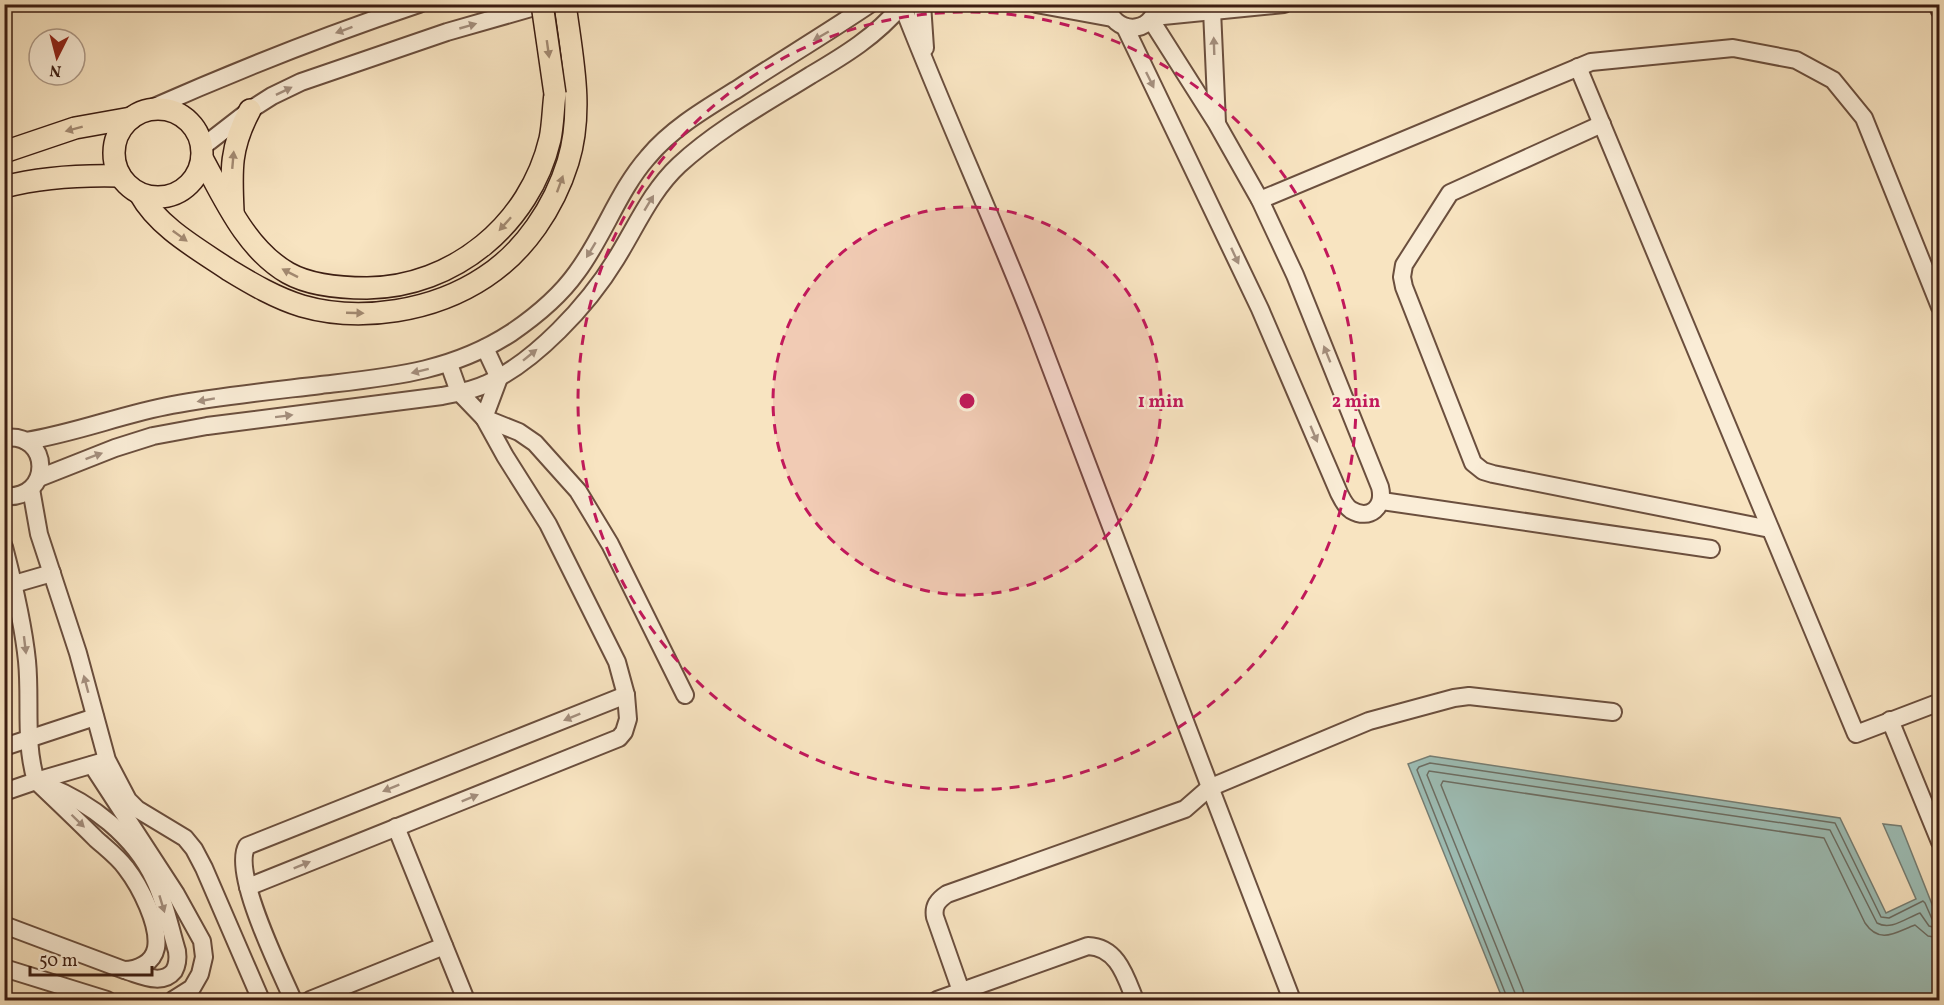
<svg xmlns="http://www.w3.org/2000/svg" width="1944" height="1005" viewBox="0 0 1944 1005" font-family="Vollkorn,serif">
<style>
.water{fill:#9dbeb6;stroke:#767e74;stroke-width:1.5}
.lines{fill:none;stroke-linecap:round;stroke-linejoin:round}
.shore{stroke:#6c6e64;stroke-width:1.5}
.minor-casing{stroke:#6b4f3e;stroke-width:20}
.major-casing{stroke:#3c1d12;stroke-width:24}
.minor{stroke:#faedd7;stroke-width:16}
.major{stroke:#f8e4c1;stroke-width:21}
.major-bridge-casing{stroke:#3c1d12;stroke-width:24;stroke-linecap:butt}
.major-bridge{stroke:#f8e4c1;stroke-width:21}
.oneway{fill:#a48f7e}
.oneway2{fill:#a38a72}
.ring{fill:none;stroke:#c2185b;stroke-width:3;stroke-dasharray:10 8}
.centre{fill:#c2185b;stroke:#faedd7;stroke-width:3}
.ring-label{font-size:18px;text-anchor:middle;font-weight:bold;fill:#c2185b;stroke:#faedd7;stroke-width:4.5;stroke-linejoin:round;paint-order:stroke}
</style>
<rect width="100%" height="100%" fill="#f8e4c1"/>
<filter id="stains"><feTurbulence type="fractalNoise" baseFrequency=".00333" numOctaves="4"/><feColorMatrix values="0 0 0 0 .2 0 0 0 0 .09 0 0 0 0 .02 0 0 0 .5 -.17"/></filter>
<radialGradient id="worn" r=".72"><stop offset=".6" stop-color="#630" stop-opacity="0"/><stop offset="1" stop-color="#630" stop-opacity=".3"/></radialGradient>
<path class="water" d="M1430,756L1840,818L1886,913L1916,899L1883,824L1901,826L1939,922V1000H1503L1408,764Z"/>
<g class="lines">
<g class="shore">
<path d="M1508,1000L1417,770L1419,767L1430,763L1835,823L1881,917L1889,918L1923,901L1925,903L1932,919L1940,922"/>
<path d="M1516,1000L1515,993L1427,775L1429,771L1830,830L1877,923C1891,931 1906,918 1920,913L1929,926L1940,929"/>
<path d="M1525,1000L1523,990L1441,785L1443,781L1824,838L1865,923C1880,945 1896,932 1915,925L1928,936L1940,938"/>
</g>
<g class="minor-casing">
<g id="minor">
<path d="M922,4L925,48"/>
<path d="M1036,4L1112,18"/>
<path d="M1107,4C1112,35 1153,36 1157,4"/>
<path d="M1937,4L1940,11"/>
<path d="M903,7C945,115 994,221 1036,329C1122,553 1205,777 1292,1000"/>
<path d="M1212,10L1217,123"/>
<path d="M1153,17L1284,4"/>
<path d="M1125,27L1260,309L1339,493C1342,499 1345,506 1351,510C1370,521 1385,507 1380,487L1295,275L1260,200L1217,124L1151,20"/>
<path d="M1578,67L1856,734L1940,702"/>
<path d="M145,111C235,71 326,35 419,4"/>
<path d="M1602,124L1450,193L1404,265L1402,277L1404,287L1473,463L1483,471L1493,474L1770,529"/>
<path d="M201,148L250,110L272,96L301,82L447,32L545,4"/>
<path d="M1260,200L1591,62L1733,48L1796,60L1833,80L1864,118L1940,307"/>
<path d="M484,418L519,432L535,443L578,491L610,544L685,695"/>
<path d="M484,418L499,378L485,348"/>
<path d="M4,438C52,431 53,501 4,496"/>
<path d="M26,441C76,433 123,414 172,405C221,396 271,391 321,385C390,377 451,372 511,333C536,316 560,296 577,272C604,236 618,191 648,157C672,128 707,108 739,88C782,60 827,33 870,4"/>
<path d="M39,478L115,448L153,436L207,426L442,396C456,393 472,391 486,384C535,362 588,305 616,259C636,227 651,191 679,165C718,129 766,103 811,75C845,55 876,36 901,6"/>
<path d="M31,489L39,534L78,653L107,760L128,800L137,809L185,838L194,849L204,868L261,1000"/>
<path d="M1382,501L1711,549"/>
<path d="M4,547C14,585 23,622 27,661C31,701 24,741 36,781C56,800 76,819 96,839C106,848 118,857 126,868C140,886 160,925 156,948C153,963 138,970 124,970L4,925"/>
<path d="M14,584L52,573"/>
<path d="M1890,720L1940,842"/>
<path d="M4,747L95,717"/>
<path d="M92,765L176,894L202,941L204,957L200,974L192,988L173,1000"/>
<path d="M48,786C91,803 134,836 154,879C165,901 170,928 177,951C178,958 178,964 174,971C162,986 141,975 127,971"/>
<path d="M4,792L36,781L101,762"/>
<path d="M396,827L466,1000"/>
<path d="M248,887L609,742L619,738L624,732L628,719L626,695L617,662L548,524L505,456L484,418L459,392L449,364"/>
<path d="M4,968L107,1000"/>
<path d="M961,991L935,917C933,906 938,900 947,894L1185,809L1209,788L1369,721L1454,698L1469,696L1613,712"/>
<path d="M293,1000C281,972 231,872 247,846L626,695"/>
<path d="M310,1000L444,946"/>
<path d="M937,1000L1088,946C1118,947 1126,978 1135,1000"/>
</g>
</g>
<g class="major-casing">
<g id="major">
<circle cx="158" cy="153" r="44"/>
<path d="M4,152L75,128L131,118"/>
<path d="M202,158C224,198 246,249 288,273C311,286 341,288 367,288C454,287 530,224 550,139C553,125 553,109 555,94"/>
<path d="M4,187C42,177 81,175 120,176"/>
<path d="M140,194C158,227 198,249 229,270C252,284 276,298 302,306C361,323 434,311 485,277C525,251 554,207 568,162C584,110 572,57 565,4"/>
<path d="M233,211C231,170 230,147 250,110"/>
</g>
</g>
<use href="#minor" class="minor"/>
<use href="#major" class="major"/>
<g class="major-bridge-casing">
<path id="major-bridge" d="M542,4L555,94"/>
</g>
<use href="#major-bridge" class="major-bridge"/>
</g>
<defs><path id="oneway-solid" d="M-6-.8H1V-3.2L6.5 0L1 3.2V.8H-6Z" transform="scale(1.5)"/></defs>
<g class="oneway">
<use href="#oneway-solid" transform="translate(468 26) rotate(-16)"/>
<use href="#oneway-solid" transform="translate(344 30) rotate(160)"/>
<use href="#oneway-solid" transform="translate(821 36) rotate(150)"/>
<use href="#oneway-solid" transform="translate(1214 46) rotate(-92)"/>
<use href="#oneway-solid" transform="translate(1150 80) rotate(64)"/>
<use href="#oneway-solid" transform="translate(284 91) rotate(-26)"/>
<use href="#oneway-solid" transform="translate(649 203) rotate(-59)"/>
<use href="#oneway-solid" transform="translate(591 250) rotate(121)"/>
<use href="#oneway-solid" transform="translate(1235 256) rotate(65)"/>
<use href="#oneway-solid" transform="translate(1327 354) rotate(-112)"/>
<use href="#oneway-solid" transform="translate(530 355) rotate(-39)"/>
<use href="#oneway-solid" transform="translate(420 371) rotate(166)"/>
<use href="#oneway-solid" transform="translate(206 400) rotate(170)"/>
<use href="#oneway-solid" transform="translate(284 416) rotate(-7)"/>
<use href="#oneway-solid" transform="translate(1314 434) rotate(67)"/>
<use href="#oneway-solid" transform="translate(94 456) rotate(-20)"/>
<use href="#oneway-solid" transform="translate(25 645) rotate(83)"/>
<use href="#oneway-solid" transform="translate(86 684) rotate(-105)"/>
<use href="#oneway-solid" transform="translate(572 717) rotate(158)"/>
<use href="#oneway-solid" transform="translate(391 788) rotate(158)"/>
<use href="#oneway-solid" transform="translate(470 798) rotate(-22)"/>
<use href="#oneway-solid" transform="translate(78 821) rotate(44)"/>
<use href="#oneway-solid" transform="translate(302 865) rotate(-22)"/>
<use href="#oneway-solid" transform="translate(162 904) rotate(73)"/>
</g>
<g class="oneway2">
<use href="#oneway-solid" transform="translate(548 49) rotate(82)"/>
<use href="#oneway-solid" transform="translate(74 129) rotate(165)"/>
<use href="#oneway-solid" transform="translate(233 160) rotate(-85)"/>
<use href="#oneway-solid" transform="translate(560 184) rotate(-70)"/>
<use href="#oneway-solid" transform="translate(505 224) rotate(132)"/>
<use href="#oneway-solid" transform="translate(180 236) rotate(36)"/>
<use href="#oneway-solid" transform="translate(290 273) rotate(-153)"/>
<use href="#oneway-solid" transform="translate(355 313) rotate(2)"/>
</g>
<circle cx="967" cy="401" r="194" fill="#c2185b" fill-opacity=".12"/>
<g class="ring">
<circle cx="967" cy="401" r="194"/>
<circle cx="967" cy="401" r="389"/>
</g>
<circle cx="967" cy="401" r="9" class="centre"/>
<g class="ring-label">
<text x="1161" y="407">1 min</text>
<text x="1356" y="407">2 min</text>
</g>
<rect width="1944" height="1005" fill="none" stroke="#f8e4c1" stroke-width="24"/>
<rect x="6" y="6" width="1932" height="993" fill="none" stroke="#3c1d12" stroke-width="3"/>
<rect x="12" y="12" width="1920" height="981" fill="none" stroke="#3c1d12" stroke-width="1.5"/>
<g transform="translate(57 57) rotate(186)"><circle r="28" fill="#faedd7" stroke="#ae9a88" stroke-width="1.5"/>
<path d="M0-4.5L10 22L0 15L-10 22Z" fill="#8f2418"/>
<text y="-9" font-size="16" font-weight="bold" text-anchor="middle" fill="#3c1d12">N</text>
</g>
<path d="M30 966v9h122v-9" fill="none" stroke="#3c1d12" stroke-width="3"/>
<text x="39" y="966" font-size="18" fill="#3c1d12" stroke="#faedd7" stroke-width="4.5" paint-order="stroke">50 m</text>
<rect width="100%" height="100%" filter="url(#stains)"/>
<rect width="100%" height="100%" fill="url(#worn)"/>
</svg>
